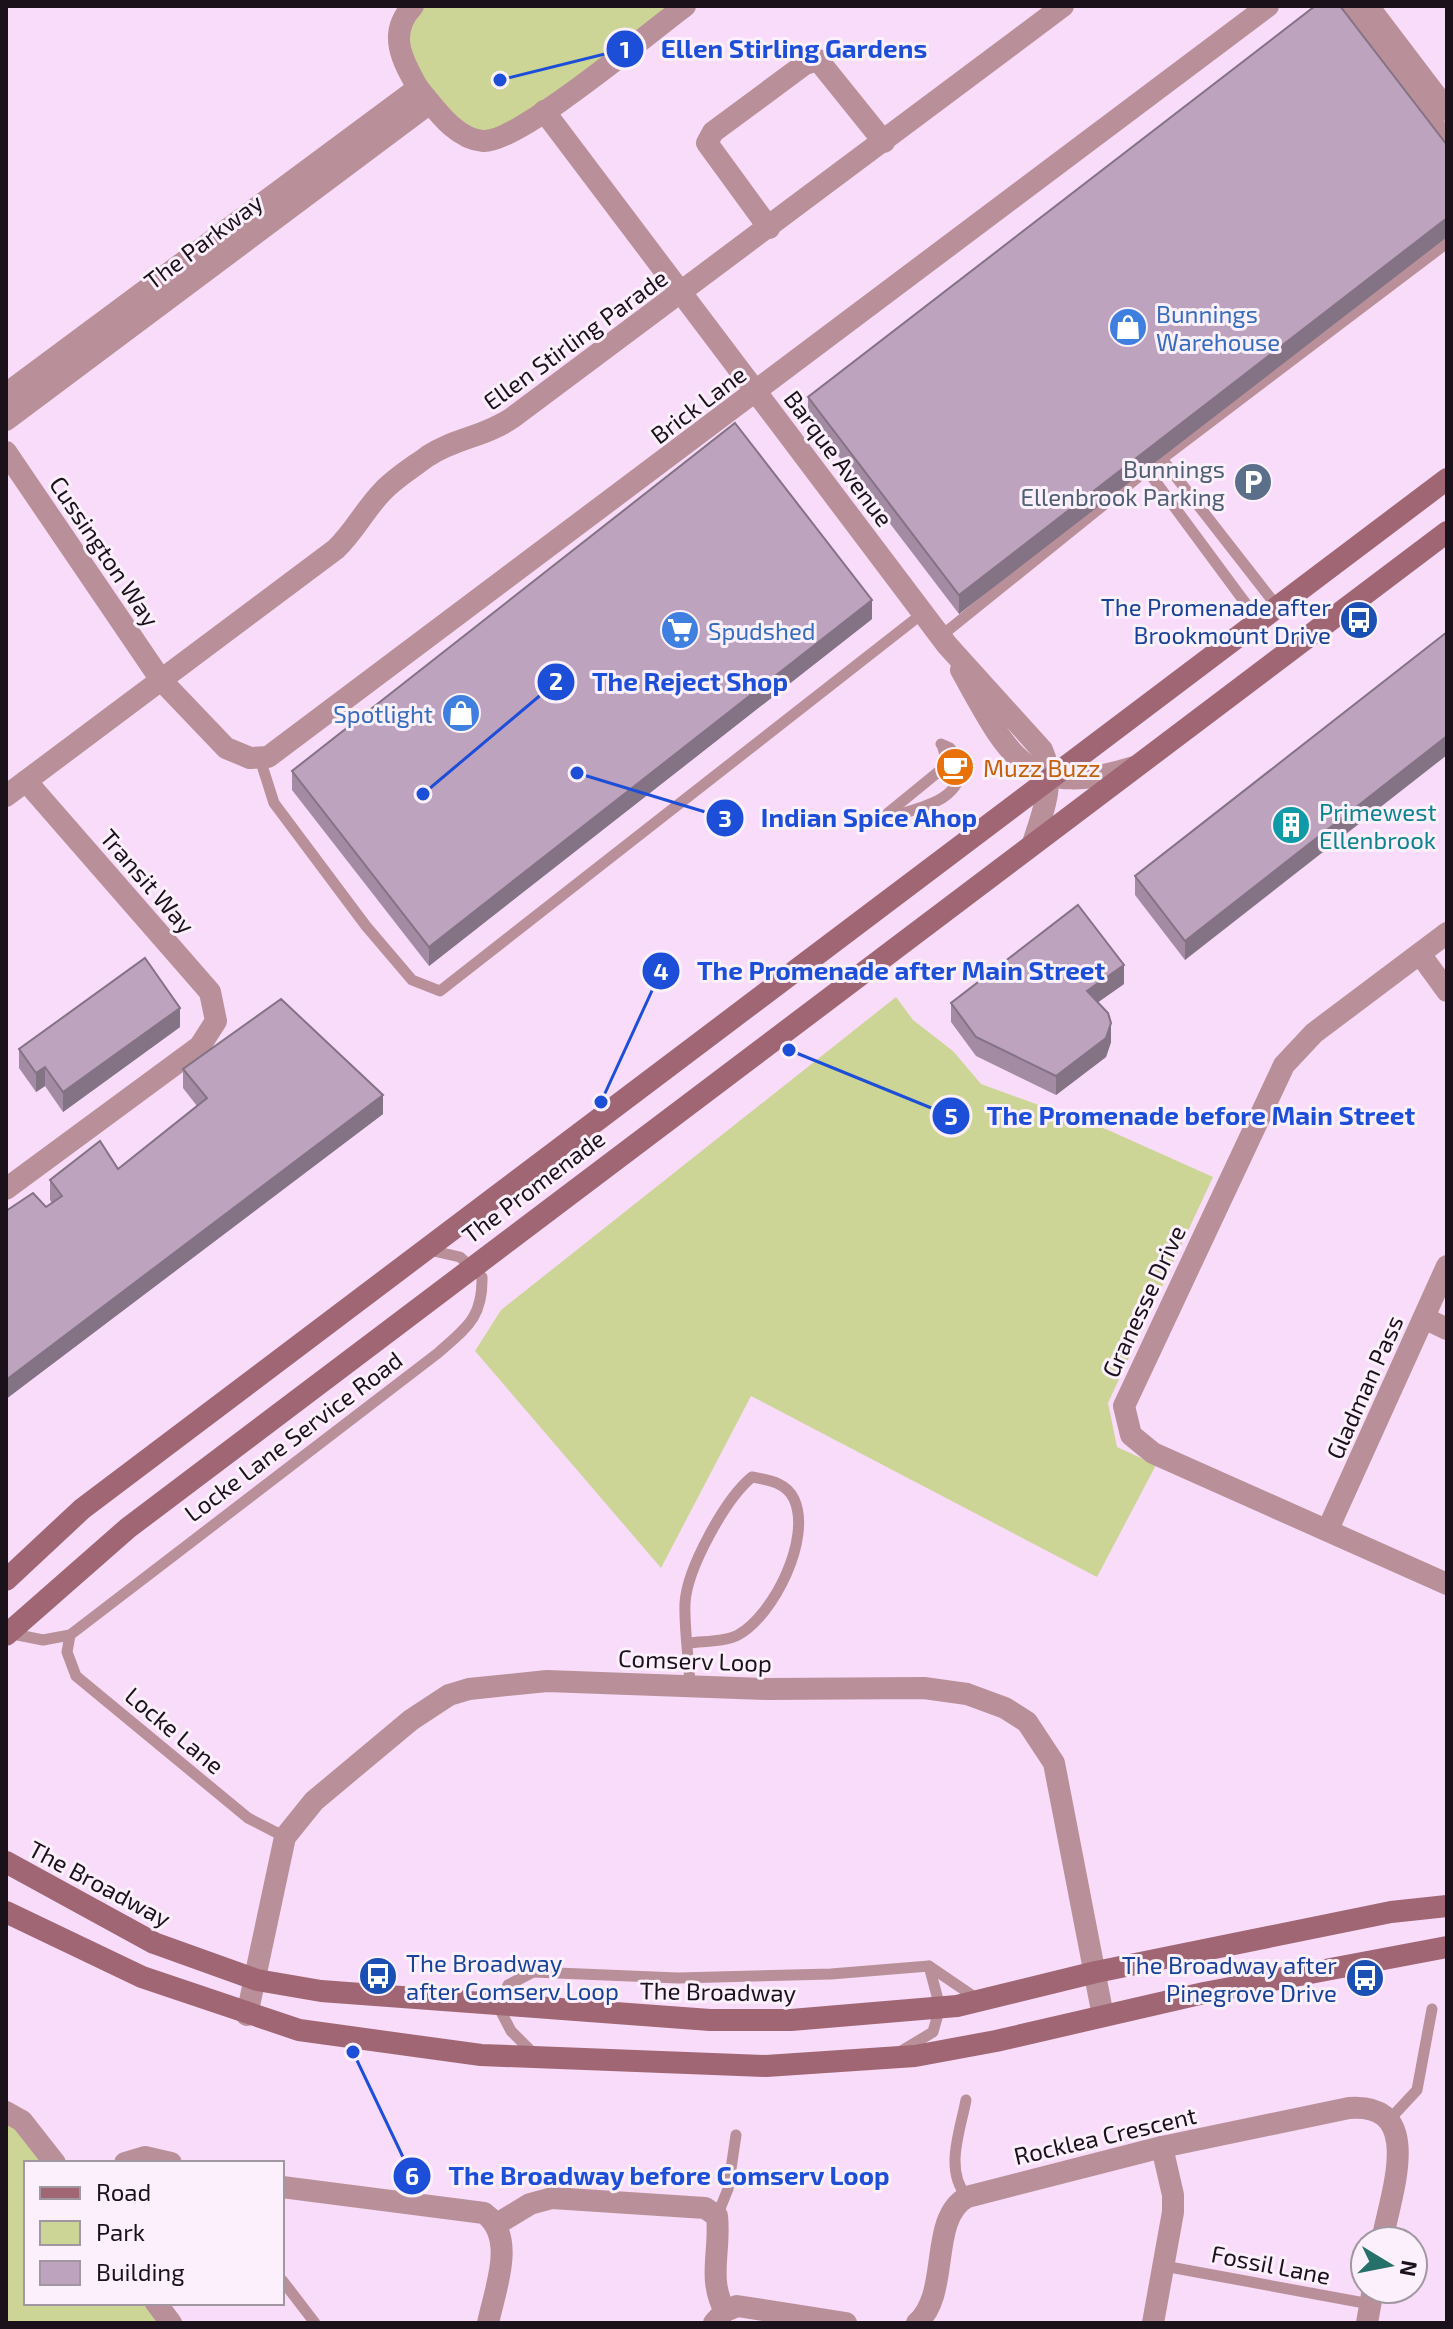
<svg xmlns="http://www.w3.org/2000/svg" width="1453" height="2329" viewBox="0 0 1453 2329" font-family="'Exo 2',sans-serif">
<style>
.green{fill:#cdd596}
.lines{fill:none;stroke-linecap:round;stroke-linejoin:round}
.service{stroke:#b99099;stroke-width:11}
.minor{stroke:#b99099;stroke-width:22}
.tertiary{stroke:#b99099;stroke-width:22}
.secondary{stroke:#a06674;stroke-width:22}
.wall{fill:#a38ca3}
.shaded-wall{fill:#847285}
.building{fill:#bda3be;stroke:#847285;stroke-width:2}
.labels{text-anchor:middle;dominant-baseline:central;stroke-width:6;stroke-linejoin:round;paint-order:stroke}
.street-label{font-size:24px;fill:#1b111b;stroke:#fbf0fb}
.shop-label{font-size:24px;fill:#366cbe;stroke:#fbf0fb;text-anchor:start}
.service-label{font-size:24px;fill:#4e5e75;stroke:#fbf0fb;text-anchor:end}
.transit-label{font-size:24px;fill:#164399;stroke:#fbf0fb;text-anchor:end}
.food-label{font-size:24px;fill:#c56008;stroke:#fbf0fb;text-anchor:start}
.culture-label{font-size:24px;fill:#0d838f;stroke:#fbf0fb;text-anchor:start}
.leader{fill:none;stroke:#1d4ed8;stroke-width:3}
.callout-dot{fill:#1d4ed8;stroke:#fbf0fb;stroke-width:3}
.mark-label{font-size:24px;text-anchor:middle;font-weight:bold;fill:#fff}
.callout-label{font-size:26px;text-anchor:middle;font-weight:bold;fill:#1d4ed8;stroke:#fbf0fb;stroke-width:6;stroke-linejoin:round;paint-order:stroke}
</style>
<rect width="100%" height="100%" fill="#f8dcf9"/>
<g class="green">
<path d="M413,6H685L482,141L430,103L400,25Z"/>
<path d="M896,997L913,1020L953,1051L981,1084L1108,1130L1213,1177L1108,1403L1117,1447L1156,1465L1097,1577L751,1396L661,1568L475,1351L501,1310Z"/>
<path d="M6,2118L47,2163H26V2303H149L163,2323H6Z"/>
</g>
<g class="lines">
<g class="service">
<path d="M1162,459L1276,605"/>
<path d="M1147,470L1258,620"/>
<path d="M941,636L1147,470L1447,243"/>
<path d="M260,759L274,803L366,926L412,980L440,991L923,613"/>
<path d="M888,813L948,764L943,748"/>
<path d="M875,824C903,808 962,808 961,765L950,748L941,744"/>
<path d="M8,1633L43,1640L70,1635L438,1353C466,1328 483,1318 482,1277L460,1257L429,1250"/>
<path d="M70,1635L67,1652L76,1676L248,1818L285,1837"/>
<path d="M689,1643C704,1641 725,1642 738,1635C774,1615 812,1538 794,1499C786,1482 768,1480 752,1477C725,1499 687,1569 685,1603C684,1630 689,1658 690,1685"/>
<path d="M903,2050L933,2032L940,2007L929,1966"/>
<path d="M535,2055L511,2031L498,2006L508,1985L533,1972L678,1978L831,1974L929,1966L979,2000"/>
<path d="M966,2100C960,2132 944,2170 967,2197"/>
<path d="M1390,2119L1417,2090L1432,2009"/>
<path d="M717,2216L728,2189L736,2135"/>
<path d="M1164,2266L1370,2304"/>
<path d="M282,2280L315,2323"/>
</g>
<g class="minor">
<path d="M413,6C387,33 402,60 418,88"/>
<path d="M544,111L947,645L1042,750C1056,780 1043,813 1033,843"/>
<path d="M769,228L707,143L713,132L805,64L818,60L884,142"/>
<path d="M6,452L161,680L226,748L250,758L268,757L1268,6"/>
<path d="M961,670C1009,756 1026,801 1134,767"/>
<path d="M6,796L336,549C355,531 365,509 383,491C395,478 413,467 428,456C455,438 484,437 512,418L1063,6"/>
<path d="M1447,933L1314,1033L1284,1065L1124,1406L1131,1435L1153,1453L1447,1584"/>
<path d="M1420,954L1447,991"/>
<path d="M6,1189L200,1046L216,1021L210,992L26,781"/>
<path d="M1424,1318L1447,1329"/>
<path d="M1328,1529L1447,1266"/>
<path d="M247,2015L285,1837L314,1801L411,1720L449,1695L469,1689L547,1681L766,1689L924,1688L967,1694L1005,1708L1027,1722L1054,1763L1103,2016"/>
<path d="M6,2112L22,2121L55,2163"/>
<path d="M125,2163L145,2157L171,2163"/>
<path d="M282,2187L484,2213C517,2237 495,2289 488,2323"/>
<path d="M497,2224L530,2204L552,2198L705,2208L717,2216C721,2250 707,2279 725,2311"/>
<path d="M156,2303L171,2323"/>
<path d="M714,2323L725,2311L737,2306L846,2323"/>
<path d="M917,2323C951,2293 928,2219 967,2197L1162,2147L1349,2108C1427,2102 1390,2196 1382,2241"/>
<path d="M1153,2323L1173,2212V2195L1162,2147"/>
<path d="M1367,2323L1373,2289"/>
</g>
<g class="tertiary">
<path d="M1344,6L1447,143"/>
<path d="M1368,6L1447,110"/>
<path d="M6,394L418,88C435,108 455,139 483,141C517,144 650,32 685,6"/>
<path d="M6,420L430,103"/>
</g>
<g class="secondary">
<path d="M6,1580L82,1509L1447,479"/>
<path d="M6,1635L128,1528L1447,532"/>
<path d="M6,1862L154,1943L257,1980L321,1991L710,2020H791L957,2006L1096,1972L1391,1912L1447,1906"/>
<path d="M6,1912L142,1977L299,2030L481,2055L766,2066L915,2056L996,2041L1204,1993L1447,1947"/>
</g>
</g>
<g class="wall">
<path d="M1447,145L959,614L808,416V397Z"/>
<path d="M872,619L429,966L292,790V771Z"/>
<path d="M1447,632L1185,960L1135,895V876Z"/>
<path d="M1124,984L1098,1002L1111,1042L1106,1057L1056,1095L976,1056L951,1022V1003Z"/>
<path d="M180,1027L63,1112L45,1086L36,1092L19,1068V1049Z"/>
<path d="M183,1069L383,1114L6,1399V1211L46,1207L52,1203L50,1200V1180L118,1169L197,1106L183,1088Z"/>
</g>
<g class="shaded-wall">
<path d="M1447,218V237L959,614V595Z"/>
<path d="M872,600V619L429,966V947Z"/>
<path d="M1447,736V755L1185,960V941Z"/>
<path d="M1124,965V984L1087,1010V991Z"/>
<path d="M180,1008V1027L63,1112V1092Z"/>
<path d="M1111,1023V1042L1106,1057L1056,1095V1076Z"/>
<path d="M45,1067V1086L36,1092V1073Z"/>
<path d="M383,1095V1114L6,1399V1380Z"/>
</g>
<g class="building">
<path d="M1315,6H1340L1447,145V218L959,595L808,397Z"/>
<path d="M735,423L872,600L429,947L292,771Z"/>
<path d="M1447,632V736L1185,941L1135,876Z"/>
<path d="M1078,905L1124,965L1087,991L1108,1013L1111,1023L1106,1038L1056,1076L976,1037L951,1003Z"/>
<path d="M145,958L180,1008L63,1092L45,1067L36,1073L19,1049Z"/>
<path d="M281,999L383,1095L6,1380V1211L33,1193L46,1207L62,1196L50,1180L100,1141L118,1169L207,1098L183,1069Z"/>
</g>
<defs>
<g id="shop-disc" transform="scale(2)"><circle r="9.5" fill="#3f7fe0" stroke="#fbf0fb"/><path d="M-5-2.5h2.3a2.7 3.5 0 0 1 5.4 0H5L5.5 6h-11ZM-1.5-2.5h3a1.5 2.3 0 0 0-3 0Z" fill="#fff"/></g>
<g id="parking-disc" transform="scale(2)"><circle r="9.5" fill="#5c6f8a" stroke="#fbf0fb"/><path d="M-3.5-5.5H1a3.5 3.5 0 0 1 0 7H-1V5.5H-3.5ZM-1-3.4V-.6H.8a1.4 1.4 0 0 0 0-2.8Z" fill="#fff"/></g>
<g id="bus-disc" transform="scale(2)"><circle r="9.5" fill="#1a4fb4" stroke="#fbf0fb"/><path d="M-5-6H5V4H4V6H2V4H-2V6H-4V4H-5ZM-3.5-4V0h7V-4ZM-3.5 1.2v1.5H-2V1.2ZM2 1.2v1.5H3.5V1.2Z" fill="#fff"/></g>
<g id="supermarket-disc" transform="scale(2)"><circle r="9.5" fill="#3f7fe0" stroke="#fbf0fb"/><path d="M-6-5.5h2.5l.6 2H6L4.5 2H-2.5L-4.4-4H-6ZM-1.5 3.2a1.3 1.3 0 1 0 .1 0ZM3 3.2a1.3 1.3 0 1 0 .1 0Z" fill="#fff"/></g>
<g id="cafe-disc" transform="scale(2)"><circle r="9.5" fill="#e8710a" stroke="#fbf0fb"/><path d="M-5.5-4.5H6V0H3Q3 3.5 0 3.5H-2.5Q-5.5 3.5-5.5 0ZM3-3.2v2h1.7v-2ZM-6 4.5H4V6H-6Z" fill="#fff"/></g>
<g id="building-disc" transform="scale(2)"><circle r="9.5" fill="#0f9aa8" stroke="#fbf0fb"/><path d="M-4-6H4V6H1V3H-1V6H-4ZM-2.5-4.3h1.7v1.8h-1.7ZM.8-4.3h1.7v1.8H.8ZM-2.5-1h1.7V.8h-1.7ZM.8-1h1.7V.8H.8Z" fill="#fff"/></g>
</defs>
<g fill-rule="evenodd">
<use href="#shop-disc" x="1128" y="327"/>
<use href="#parking-disc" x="1253" y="482"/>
<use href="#bus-disc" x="1359" y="620"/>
<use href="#supermarket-disc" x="680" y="630"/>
<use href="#shop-disc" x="461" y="713"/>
<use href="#cafe-disc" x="955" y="767"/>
<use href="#building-disc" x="1291" y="825"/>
<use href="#bus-disc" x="378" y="1976"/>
<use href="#bus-disc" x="1365" y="1978"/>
</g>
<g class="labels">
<g class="street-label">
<text transform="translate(203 241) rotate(-37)">The Parkway</text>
<text transform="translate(575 339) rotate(-36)">Ellen Stirling Parade</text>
<text transform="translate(698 404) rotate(-37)">Brick Lane</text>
<text transform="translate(839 458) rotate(53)">Barque Avenue</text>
<text transform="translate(105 551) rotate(56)">Cussington Way</text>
<text transform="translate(148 881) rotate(49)">Transit Way</text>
<text transform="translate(533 1186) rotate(-37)">The Promenade</text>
<text transform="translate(1143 1301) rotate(-65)">Granesse Drive</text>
<text transform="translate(1364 1387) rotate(-66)">Gladman Pass</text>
<text transform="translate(293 1436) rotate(-37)">Locke Lane Service Road</text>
<text transform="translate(695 1660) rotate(2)">Comserv Loop</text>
<text transform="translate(175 1730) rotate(40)">Locke Lane</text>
<text transform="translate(100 1883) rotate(28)">The Broadway</text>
<text transform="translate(718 1991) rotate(1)">The Broadway</text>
<text transform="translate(1105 2135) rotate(-13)">Rocklea Crescent</text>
<text transform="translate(1271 2264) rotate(11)">Fossil Lane</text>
</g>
<g class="shop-label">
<text x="1156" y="313">Bunnings<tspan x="1156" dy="28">Warehouse</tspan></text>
<text x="708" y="630">Spudshed</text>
<text x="433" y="713" text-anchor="end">Spotlight</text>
</g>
<g class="service-label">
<text x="1225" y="468">Bunnings<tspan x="1225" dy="28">Ellenbrook Parking</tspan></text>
</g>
<g class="transit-label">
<text x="1331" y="606">The Promenade after<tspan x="1331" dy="28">Brookmount Drive</tspan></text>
<text x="406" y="1962" text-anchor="start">The Broadway<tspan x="406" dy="28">after Comserv Loop</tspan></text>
<text x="1337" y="1964">The Broadway after<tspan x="1337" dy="28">Pinegrove Drive</tspan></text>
</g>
<g class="food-label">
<text x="983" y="767">Muzz Buzz</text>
</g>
<g class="culture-label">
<text x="1319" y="811">Primewest<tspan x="1319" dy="28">Ellenbrook</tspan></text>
</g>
</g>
<path class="leader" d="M500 80L625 49M423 794L556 682M577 773L725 818M601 1102L661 971M789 1050L951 1116M353 2052L412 2176"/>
<g class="callout-dot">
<circle cx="500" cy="80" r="8"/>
<circle cx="423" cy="794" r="8"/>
<circle cx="577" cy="773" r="8"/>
<circle cx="601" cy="1102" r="8"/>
<circle cx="789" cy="1050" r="8"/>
<circle cx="353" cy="2052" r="8"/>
<circle cx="625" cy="49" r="20"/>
<circle cx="556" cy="682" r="20"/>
<circle cx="725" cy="818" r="20"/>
<circle cx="661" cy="971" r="20"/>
<circle cx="951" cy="1116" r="20"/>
<circle cx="412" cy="2176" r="20"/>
</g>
<g class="mark-label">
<text x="625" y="58">1</text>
<text x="556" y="690">2</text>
<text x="725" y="827">3</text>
<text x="661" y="980">4</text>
<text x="951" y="1125">5</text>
<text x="412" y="2185">6</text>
</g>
<g class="callout-label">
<text x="794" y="58">Ellen Stirling Gardens</text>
<text x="690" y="691">The Reject Shop</text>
<text x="869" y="827">Indian Spice Ahop</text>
<text x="901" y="980">The Promenade after Main Street</text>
<text x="1201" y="1125">The Promenade before Main Street</text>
<text x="669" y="2185">The Broadway before Comserv Loop</text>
</g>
<rect width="1453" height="2329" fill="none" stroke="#1b111b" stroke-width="16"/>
<rect x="24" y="2161" width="260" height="144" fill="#fbf0fb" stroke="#a197a1" stroke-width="2"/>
<rect x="40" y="2187" width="40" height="12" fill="#a06674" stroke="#a197a1" stroke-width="2"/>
<text x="96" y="2201" font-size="24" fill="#1b111b">Road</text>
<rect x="40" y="2221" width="40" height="24" fill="#cdd596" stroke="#a197a1" stroke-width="2"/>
<text x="96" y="2241" font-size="24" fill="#1b111b">Park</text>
<rect x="40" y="2261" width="40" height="24" fill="#bda3be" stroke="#a197a1" stroke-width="2"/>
<text x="96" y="2281" font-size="24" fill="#1b111b">Building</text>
<g transform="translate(1389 2265) rotate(100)"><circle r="38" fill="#fbf0fb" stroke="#a197a1" stroke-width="2"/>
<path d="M0-6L14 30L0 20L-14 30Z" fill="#26706a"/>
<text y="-12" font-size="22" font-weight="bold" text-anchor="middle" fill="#1b111b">N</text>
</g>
</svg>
